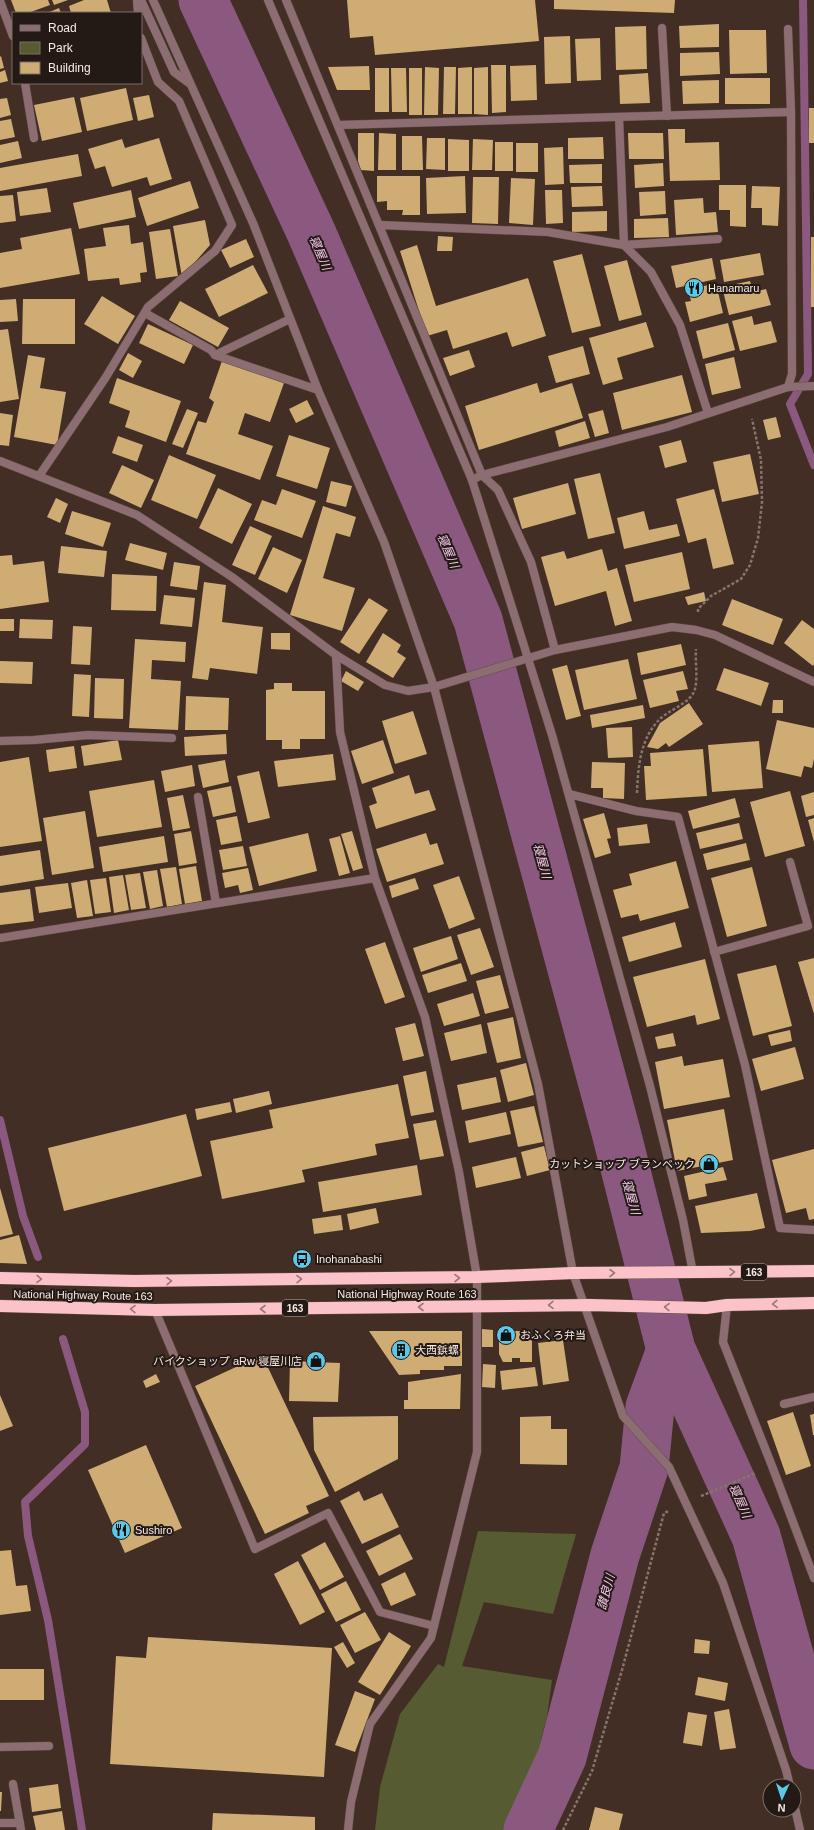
<svg xmlns="http://www.w3.org/2000/svg" width="814" height="1830" viewBox="0 0 814 1830" font-family="Helvetica,'Noto Sans JP',sans-serif">
<style>
.green{fill:#565b32}
.lines{fill:none;stroke-linecap:round;stroke-linejoin:round}
.stream{stroke:#8b5980;stroke-width:8}
.river{stroke:#8b5980;stroke-width:49}
.building{fill:#ceac73}
.lane-casing{stroke:#604c44;stroke-width:9}
.street-casing{stroke:#604c44;stroke-width:9}
.highway-casing{stroke:#604c44;stroke-width:13}
.path{stroke:#87746c;stroke-width:2.5;stroke-dasharray:3 2;stroke-linecap:butt}
.lane{stroke:#8c6e72;stroke-width:8}
.street{stroke:#8c6e72;stroke-width:8}
.highway{stroke:#fcc2c9;stroke-width:12}
.oneway{stroke:#9a7678}
.labels{text-anchor:middle;dominant-baseline:central;stroke-width:4;stroke-linejoin:round;paint-order:stroke}
.shield{fill:#231915;stroke:#b9aba6;stroke-width:1}
.shield-label{font-size:10px;font-weight:bold;fill:#f9eae4}
.poi-label{font-size:11px;fill:#f9eae4;stroke:#231915;text-anchor:start}
.street-label{font-size:11px;fill:#f9eae4;stroke:#231915}
.water-label{font-size:12px;font-style:italic;fill:#f8caed;stroke:#231915}
</style>
<rect width="100%" height="100%" fill="#432e25"/>
<path class="green" d="M478,1531L576,1534L553,1614L484,1602L462,1666L552,1680L547,1717L541,1739L539,1762L509,1830H375L380,1787L400,1714L438,1664L444,1667Z"/>
<g class="lines">
<g class="stream">
<path d="M803,0L808,374L790,404L814,465"/>
<path d="M0,1120L23,1216L38,1257"/>
<path d="M63,1339L85,1412V1444L25,1502L28,1536L48,1620L82,1830"/>
</g>
<g class="river">
<path d="M203,0L311,232L478,620L616,1132L671,1350L756,1536L814,1745"/>
<path d="M528,1830L562,1757L615,1555L644,1468L650,1407L671,1350"/>
</g>
</g>
<g class="building">
<path d="M11,0H48L50,5L28,13H16Z"/>
<path d="M52,0H68L54,5Z"/>
<path d="M84,0H107L111,13H71L69,6Z"/>
<path d="M347,0H535L539,41L375,55L373,36L350,38Z"/>
<path d="M554,0H675L674,13L554,9Z"/>
<path d="M59,8L61,13H47Z"/>
<path d="M719,24V47L680,48L679,26Z"/>
<path d="M646,26L647,69L616,70L615,27Z"/>
<path d="M729,30H766L767,73L730,74Z"/>
<path d="M570,36L571,83L545,84L544,37Z"/>
<path d="M600,38L601,80L577,81L575,39Z"/>
<path d="M719,52L720,74L680,76V53Z"/>
<path d="M1,56L4,68L0,69V57Z"/>
<path d="M491,65H506V112L492,113Z"/>
<path d="M536,65L537,100L511,101L510,66Z"/>
<path d="M369,66L370,90H337L328,67Z"/>
<path d="M425,67L439,68L438,115H424Z"/>
<path d="M444,67H456L455,114H443Z"/>
<path d="M472,67V114H458V68Z"/>
<path d="M488,67V115L474,114V68Z"/>
<rect x="375" y="68" width="14" height="44"/>
<path d="M391,68H406L407,112H392Z"/>
<rect x="409" y="68" width="13" height="47"/>
<path d="M5,70L8,81L0,83V72Z"/>
<path d="M648,73L650,103L620,104L619,75Z"/>
<rect x="725" y="78" width="45" height="26"/>
<path d="M719,80V103L683,104L682,81Z"/>
<path d="M126,88L133,120L87,131L80,98Z"/>
<path d="M149,95L154,117L138,121L133,98Z"/>
<path d="M74,97L82,132L42,141L34,105Z"/>
<path d="M7,98L11,115L0,118V99Z"/>
<rect x="809" y="108" width="5" height="35"/>
<path d="M11,119L15,137L0,140V121Z"/>
<path d="M668,129H685V143L719,142L720,180L670,181Z"/>
<path d="M358,133H374V171L361,170L358,161Z"/>
<path d="M379,133L396,134V170H378Z"/>
<path d="M628,133H663L664,159H629Z"/>
<path d="M402,136H422L423,170H402Z"/>
<path d="M603,137L604,159H568V138Z"/>
<path d="M159,138L172,179L150,186L147,177L112,187L105,166L95,169L88,149L122,139L125,148Z"/>
<path d="M427,138H445V170L426,169Z"/>
<path d="M448,139L469,140V171H448Z"/>
<path d="M473,139L493,140L492,170H472Z"/>
<path d="M18,141L22,158L0,163V145Z"/>
<rect x="495" y="142" width="18" height="29"/>
<rect x="516" y="143" width="22" height="29"/>
<path d="M563,147L564,184L545,185L544,148Z"/>
<path d="M78,154L82,176L0,191V168Z"/>
<path d="M663,163L664,186L635,188L634,165Z"/>
<path d="M602,164V183H570L569,165Z"/>
<path d="M377,176H420V215H402L403,210H387V201L377,202Z"/>
<path d="M465,176L466,213L427,214L426,178Z"/>
<path d="M473,177H499L498,224L472,223Z"/>
<path d="M511,178L535,179L533,225L509,223Z"/>
<path d="M190,181L199,208L147,226L138,198Z"/>
<path d="M719,185H746V227L730,226V210H719Z"/>
<path d="M602,186L603,206L572,207L571,187Z"/>
<path d="M752,186L780,187L778,226L762,225V208H751Z"/>
<path d="M47,188L51,212L20,216L17,192Z"/>
<path d="M131,190L136,217L79,229L73,203Z"/>
<path d="M545,190H562L563,223L546,224Z"/>
<path d="M665,191L666,214L640,216L639,192Z"/>
<path d="M13,195L16,221L0,223V196Z"/>
<path d="M703,198L704,213L716,212L718,232L676,235L674,200Z"/>
<path d="M607,211V231L572,232V212Z"/>
<path d="M668,218L669,237L634,238V219Z"/>
<path d="M205,220L210,245L182,277L173,226Z"/>
<path d="M129,225L131,244L143,242L147,272L140,273L141,282L120,285L119,278L88,281L84,249L106,246L103,228Z"/>
<path d="M71,228L80,274L0,288V253L22,249L20,238Z"/>
<path d="M170,229L178,276L156,279L149,232Z"/>
<path d="M438,236L453,237L452,251H437Z"/>
<rect x="811" y="237" width="3" height="70"/>
<path d="M246,239L254,257L230,268L221,250Z"/>
<path d="M417,245L436,306L528,278L546,336L512,347L507,332L453,349L447,330L427,336L400,251Z"/>
<path d="M760,253L764,275L724,282L720,260Z"/>
<path d="M582,254L601,326L572,333L553,261Z"/>
<path d="M712,258L716,279L676,288L671,266Z"/>
<path d="M627,260L642,315L619,321L604,266Z"/>
<path d="M253,265L268,293L219,317L205,289Z"/>
<path d="M750,281L753,292L766,289L771,305L729,315L722,287Z"/>
<path d="M716,283L723,313L690,322L685,302L691,301L688,290Z"/>
<path d="M102,296L135,316L118,344L84,324Z"/>
<path d="M16,299L18,321L0,322V300Z"/>
<path d="M23,299H75V344H22Z"/>
<path d="M180,301L229,328L218,347L169,320Z"/>
<path d="M752,316L754,325L771,321L777,342L740,351L732,321Z"/>
<path d="M646,322L654,347L617,358L623,379L603,385L589,338Z"/>
<path d="M728,323L735,350L703,359L696,331Z"/>
<path d="M148,324L193,345L184,364L139,343Z"/>
<path d="M8,329L19,399L0,402V330Z"/>
<path d="M583,346L590,374L556,383L548,356Z"/>
<path d="M469,350L475,367L450,376L443,358Z"/>
<path d="M128,353L142,361L133,378L119,370Z"/>
<path d="M28,355L45,358L40,388L66,392L57,445L14,437Z"/>
<path d="M734,357L741,388L712,395L705,364Z"/>
<path d="M222,361L284,383L270,422L245,413L238,434L273,446L260,480L186,454L198,421L206,423L214,402L209,398Z"/>
<path d="M682,375L692,412L622,430L613,393Z"/>
<path d="M117,378L181,401L166,442L125,427L130,411L109,403Z"/>
<path d="M537,383L540,393L572,383L583,418L479,450L465,406Z"/>
<path d="M307,400L314,414L296,423L289,409Z"/>
<path d="M187,409L198,413L183,448L172,444Z"/>
<path d="M603,410L609,433L595,437L588,414Z"/>
<path d="M0,413L13,415L9,446L0,445Z"/>
<path d="M776,417L781,437L768,440L763,420Z"/>
<path d="M585,421L590,438L559,447L555,431Z"/>
<path d="M289,435L330,448L317,489L276,476Z"/>
<path d="M118,436L143,445L137,462L112,453Z"/>
<path d="M681,440L687,462L665,468L659,446Z"/>
<path d="M750,454L759,494L722,502L713,462Z"/>
<path d="M169,455L216,475L197,519L151,500Z"/>
<path d="M122,465L154,480L141,508L109,493Z"/>
<path d="M600,473L615,533L588,539L574,479Z"/>
<path d="M331,481L352,486L346,507L326,502Z"/>
<path d="M568,483L576,514L522,529L513,498Z"/>
<path d="M218,488L252,504L232,544L199,528Z"/>
<path d="M282,489L316,501L302,538L254,520L262,500L276,505Z"/>
<path d="M714,489L734,564L713,569L706,538L688,543L676,499Z"/>
<path d="M56,498L68,504L60,523L47,517Z"/>
<path d="M323,506L356,517L350,537L336,533L323,578L355,588L342,631L290,615Z"/>
<path d="M72,511L111,523L103,547L65,534Z"/>
<path d="M644,511L649,530L677,524L680,536L624,549L617,518Z"/>
<path d="M250,526L272,536L255,575L232,565Z"/>
<path d="M130,543L167,553L163,570L125,560Z"/>
<path d="M61,546L107,551L104,577L58,573Z"/>
<path d="M273,547L302,560L287,593L258,579Z"/>
<path d="M602,549L608,571L617,568L632,621L615,626L606,591L555,606L541,557L564,551L567,559Z"/>
<path d="M682,552L690,589L634,602L625,565Z"/>
<path d="M12,555L13,565L44,561L49,602L0,609V556Z"/>
<path d="M174,562L200,566L197,590L170,586Z"/>
<path d="M112,574L157,576L156,611L111,610Z"/>
<path d="M204,582L226,585L222,622L263,627L257,674L210,668L208,680L192,678Z"/>
<path d="M704,592L706,601L688,605L685,597Z"/>
<path d="M164,595L195,598L192,627L160,624Z"/>
<path d="M369,598L388,610L359,654L340,642Z"/>
<path d="M732,599L783,619L773,645L722,625Z"/>
<rect x="0" y="619" width="14" height="12"/>
<path d="M20,619L53,620L52,639L19,638Z"/>
<path d="M802,620L814,629V664L813,666L784,643Z"/>
<path d="M73,626L92,627L90,665L71,664Z"/>
<path d="M271,633H290V650L271,649Z"/>
<path d="M383,633L401,645L397,652L406,658L393,678L366,662Z"/>
<path d="M135,639L186,642L185,662L152,660L151,679L181,681L178,730L129,728Z"/>
<path d="M681,644L686,665L641,675L637,653Z"/>
<path d="M628,659L637,699L584,710L575,670Z"/>
<path d="M0,661L33,662L32,684L0,683Z"/>
<path d="M567,665L581,716L566,720L552,669Z"/>
<path d="M724,668L769,683L761,706L716,690Z"/>
<path d="M346,671L364,682L358,691L341,681Z"/>
<path d="M683,671L688,689L676,691L679,701L650,708L643,680Z"/>
<path d="M74,674L91,675L89,717L72,716Z"/>
<path d="M95,678L124,679L123,719L94,718Z"/>
<path d="M274,683H292V691H325V739H300V749H282V740H266V690L274,689Z"/>
<path d="M186,696L229,698L228,730H185Z"/>
<path d="M773,700H783V713H772Z"/>
<path d="M689,703L703,724L669,747L666,743L658,749L647,747L660,723Z"/>
<path d="M643,705L645,718L592,728L590,715Z"/>
<path d="M413,711L427,754L395,764L382,721Z"/>
<path d="M777,720L814,728V759L812,768L804,766L801,777L766,769Z"/>
<path d="M632,727L633,757L608,758L606,728Z"/>
<path d="M226,734L227,754L185,756L184,737Z"/>
<path d="M118,740L122,760L84,766L81,746Z"/>
<path d="M383,740L394,773L362,784L351,751Z"/>
<path d="M759,741L763,788L712,792L708,745Z"/>
<path d="M74,746L77,768L49,772L46,750Z"/>
<path d="M703,749L707,796L646,800L644,766H651L650,753Z"/>
<path d="M333,754L336,780L278,787L274,761Z"/>
<path d="M29,757L42,841L0,847V762Z"/>
<path d="M225,760L229,782L203,788L198,765Z"/>
<path d="M592,762L625,763L624,799L603,798V788H591Z"/>
<path d="M192,765L195,786L165,792L161,771Z"/>
<path d="M259,771L270,818L248,823L237,776Z"/>
<path d="M409,775L415,794L429,790L436,810L376,829L369,806L377,803L372,788Z"/>
<path d="M154,780L162,827L97,837L89,791Z"/>
<path d="M231,786L236,812L213,817L207,791Z"/>
<path d="M790,791L805,846L765,857L750,802Z"/>
<path d="M814,792V815L806,817L801,796Z"/>
<path d="M183,795L190,828L173,831L167,798Z"/>
<path d="M735,798L740,817L693,829L688,811Z"/>
<path d="M85,811L94,868L52,875L43,818Z"/>
<path d="M604,813L611,838L607,839L611,853L595,858L583,819Z"/>
<path d="M237,816L242,841L221,845L216,820Z"/>
<path d="M814,818V842L808,820Z"/>
<path d="M739,823L743,839L700,849L696,833Z"/>
<path d="M647,824L650,843L619,846L617,828Z"/>
<path d="M191,831L197,863L179,866L174,834Z"/>
<path d="M352,831L363,868L353,871L341,834Z"/>
<path d="M308,833L317,871L259,886L249,847Z"/>
<path d="M426,833L430,845L437,843L444,864L387,882L376,849Z"/>
<path d="M164,836L168,862L103,872L99,847Z"/>
<path d="M340,836L350,873L339,876L329,839Z"/>
<path d="M746,843L750,860L707,870L703,854Z"/>
<path d="M243,846L247,866L223,870L219,850Z"/>
<path d="M40,850L44,879L0,886V856Z"/>
<path d="M676,861L689,908L640,921L638,914L621,918L613,890L632,885L629,874Z"/>
<path d="M196,866L202,901L185,904L179,869Z"/>
<path d="M176,867L182,904L167,907L160,869Z"/>
<path d="M752,867L767,926L727,937L711,878Z"/>
<path d="M248,868L253,890L240,893L238,885L225,888L222,873Z"/>
<path d="M157,870L163,906L150,909L143,872Z"/>
<path d="M140,873L146,908L131,910L125,875Z"/>
<path d="M123,875L129,910L114,913L109,877Z"/>
<path d="M459,876L475,919L449,929L433,885Z"/>
<path d="M106,878L111,912L95,914L90,880Z"/>
<path d="M415,878L419,889L392,898L389,886Z"/>
<path d="M87,880L93,916L77,918L71,883Z"/>
<path d="M68,883L72,908L39,913L35,887Z"/>
<path d="M30,889L34,921L0,925V893Z"/>
<path d="M675,922L682,947L629,962L622,937Z"/>
<path d="M480,928L494,967L471,975L457,935Z"/>
<path d="M451,936L458,959L421,972L413,948Z"/>
<path d="M385,942L405,997L385,1004L365,949Z"/>
<path d="M814,958V1014L798,962Z"/>
<path d="M705,959L720,1019L697,1025L695,1015L647,1027L633,977Z"/>
<path d="M461,963L467,981L428,993L422,975Z"/>
<path d="M776,965L792,1026L753,1036L737,974Z"/>
<path d="M500,975L509,1008L485,1014L476,981Z"/>
<path d="M473,993L480,1016L444,1026L437,1004Z"/>
<path d="M513,1017L521,1058L497,1063L487,1023Z"/>
<path d="M415,1023L424,1056L403,1061L395,1028Z"/>
<path d="M481,1024L487,1053L451,1061L444,1033Z"/>
<path d="M790,1030L792,1041L771,1046L768,1035Z"/>
<path d="M673,1033L676,1046L658,1049L655,1037Z"/>
<path d="M795,1047L804,1079L761,1091L752,1059Z"/>
<path d="M682,1056L684,1066L723,1059L730,1097L664,1109L655,1062Z"/>
<path d="M526,1063L534,1095L508,1102L500,1070Z"/>
<path d="M426,1071L434,1112L411,1116L403,1076Z"/>
<path d="M496,1077L501,1102L462,1110L457,1085Z"/>
<path d="M398,1084L409,1138L375,1144L377,1155L302,1170L305,1182L222,1199L210,1141L273,1128L269,1110Z"/>
<path d="M269,1091L272,1104L236,1113L233,1099Z"/>
<path d="M230,1102L232,1112L197,1120L195,1109Z"/>
<path d="M534,1106L543,1142L518,1147L510,1111Z"/>
<path d="M724,1109L733,1160L677,1171L667,1120Z"/>
<path d="M506,1112L511,1134L469,1143L465,1121Z"/>
<path d="M186,1114L202,1176L64,1211L48,1148Z"/>
<path d="M436,1120L444,1156L420,1160L413,1124Z"/>
<path d="M544,1146L550,1170L527,1176L521,1152Z"/>
<path d="M814,1149V1219L809,1220L806,1208L786,1213L772,1160Z"/>
<path d="M516,1157L521,1178L476,1188L472,1167Z"/>
<path d="M417,1165L422,1195L323,1212L318,1182Z"/>
<path d="M723,1167L727,1180L705,1184L707,1196L689,1200L684,1176Z"/>
<path d="M0,1188L13,1234L0,1237Z"/>
<path d="M757,1193L765,1228L750,1231L701,1233L695,1206Z"/>
<path d="M376,1208L379,1223L350,1230L347,1214Z"/>
<path d="M341,1215L343,1230L314,1234L312,1219Z"/>
<path d="M19,1235L27,1264L0,1263V1240Z"/>
<path d="M482,1329L493,1330V1347H482Z"/>
<path d="M369,1331H462V1366H444V1370H420V1374L399,1375Z"/>
<path d="M499,1331H532V1362H520V1358H512V1362H503L499,1354Z"/>
<path d="M563,1340L569,1381L543,1385L538,1343Z"/>
<path d="M262,1355L329,1496L306,1506L309,1513L265,1534L195,1386Z"/>
<path d="M290,1361L340,1363L338,1402L289,1401Z"/>
<path d="M483,1364L496,1365L495,1388L482,1387Z"/>
<path d="M535,1367L538,1386L502,1390L500,1371Z"/>
<path d="M156,1374L160,1382L146,1388L143,1381Z"/>
<path d="M461,1374L460,1409H404V1400H408V1382Z"/>
<path d="M0,1395L13,1426L0,1431Z"/>
<path d="M793,1412L811,1466L786,1475L767,1421Z"/>
<path d="M814,1414V1435H813L810,1415Z"/>
<path d="M398,1416V1459L335,1492L314,1450L313,1417Z"/>
<path d="M551,1416V1429H567V1465L520,1464V1417Z"/>
<path d="M146,1445L182,1528L125,1553L88,1470Z"/>
<path d="M359,1491L364,1501L382,1493L399,1527L362,1544L340,1501Z"/>
<path d="M400,1534L413,1559L379,1576L366,1551Z"/>
<path d="M325,1542L344,1577L320,1590L301,1555Z"/>
<path d="M11,1550L16,1586L27,1585L31,1611L0,1615V1551Z"/>
<path d="M298,1561L325,1612L300,1625L274,1574Z"/>
<path d="M405,1572L416,1595L391,1606L381,1584Z"/>
<path d="M346,1581L361,1610L336,1622L321,1594Z"/>
<path d="M365,1612L381,1640L355,1653L340,1625Z"/>
<path d="M389,1632L411,1646L380,1695L358,1682Z"/>
<path d="M148,1637L332,1648L324,1777L110,1764L116,1656L146,1658Z"/>
<path d="M695,1639L710,1641L709,1654L694,1653Z"/>
<path d="M343,1642L355,1663L347,1668L334,1647Z"/>
<rect x="0" y="1669" width="44" height="31"/>
<path d="M698,1677L728,1683L725,1701L695,1695Z"/>
<path d="M355,1691L375,1699L355,1752L335,1745Z"/>
<path d="M729,1709L736,1748L720,1750L714,1712Z"/>
<path d="M688,1712L707,1715L702,1746L683,1743Z"/>
<path d="M58,1784L61,1808L32,1812L29,1788Z"/>
<path d="M0,1792H2L1,1811H0Z"/>
<path d="M595,1807L623,1814L619,1830H589Z"/>
<path d="M62,1811L65,1830H36L33,1816Z"/>
<path d="M213,1813L315,1817V1830H212Z"/>
</g>
<g class="lines">
<g class="lane-casing">
<g id="lane">
<path d="M662,28L667,116"/>
<path d="M619,117L624,245L651,272L680,325L708,413"/>
<path d="M145,313L211,350L215,355L318,390"/>
<path d="M215,355L290,319"/>
<path d="M788,387L814,386"/>
<path d="M336,655L340,732L375,878"/>
<path d="M198,797L216,903"/>
<path d="M155,1310L255,1549L328,1513L380,1612L434,1626"/>
<path d="M0,1823H20"/>
</g>
</g>
<g class="street-casing">
<g id="street">
<path d="M137,0L138,13"/>
<path d="M141,0L174,72L189,83"/>
<path d="M153,0L253,223L318,390L384,542L434,687L538,1084L573,1273L623,1416L669,1467L723,1583L786,1770L790,1786"/>
<path d="M268,0L472,480"/>
<path d="M286,0L482,475L472,480L552,735L650,1086L683,1220L693,1273"/>
<path d="M0,1L13,36"/>
<path d="M25,83L34,138"/>
<path d="M338,125L791,112"/>
<path d="M380,225L548,232L624,245L718,239"/>
<path d="M0,461L137,515L232,577L336,655L385,685L408,691L434,687L555,650L672,627L696,630L715,635L814,682"/>
<path d="M482,475L667,427L788,387L792,374L791,112L788,29"/>
<path d="M482,475L498,490L531,562L555,650"/>
<path d="M39,476L106,377L148,307L215,251L232,225L179,101L158,82L141,38"/>
<path d="M0,741L34,740L88,735L172,738"/>
<path d="M569,794L636,811L678,817L745,1065L780,1228L814,1230"/>
<path d="M0,938L375,878L425,1017L459,1172L477,1277V1452L431,1638L370,1724L351,1802L348,1830"/>
<path d="M714,952L808,926L790,862"/>
<path d="M727,1305L723,1342L772,1466L814,1578"/>
<path d="M784,1404L814,1397"/>
<path d="M0,1747L49,1746"/>
<path d="M13,1784L21,1830"/>
<path d="M794,1804L800,1830"/>
</g>
</g>
<g class="highway-casing">
<g id="highway">
<path d="M0,1278L134,1281L477,1277L573,1273L814,1271"/>
<path d="M0,1306L155,1310L590,1305L706,1308L727,1305L814,1303"/>
</g>
</g>
<g class="path">
<path d="M698,612V609L711,596L741,579L750,565L758,538L762,502L761,460L752,419"/>
<path d="M637,793C638,768 640,740 658,721C667,710 691,704 695,689C698,677 695,661 696,649"/>
<path d="M701,1496L756,1473"/>
<path d="M563,1830L592,1771L622,1670L664,1513L669,1511"/>
</g>
<use href="#lane" class="lane"/>
<use href="#street" class="street"/>
<use href="#highway" class="highway"/>
</g>
<defs><path id="oneway-chevron" d="M-2-3.5L2.5 0L-2 3.5" fill="none" stroke-width="1.6" stroke-linecap="round" stroke-linejoin="round"/></defs>
<g class="oneway">
<use href="#oneway-chevron" transform="translate(732 1272) rotate(-1)"/>
<use href="#oneway-chevron" transform="translate(612 1273)"/>
<use href="#oneway-chevron" transform="translate(457 1278) rotate(-1)"/>
<use href="#oneway-chevron" transform="translate(39 1279) rotate(1)"/>
<use href="#oneway-chevron" transform="translate(299 1279) rotate(-1)"/>
<use href="#oneway-chevron" transform="translate(169 1281) rotate(-1)"/>
<use href="#oneway-chevron" transform="translate(775 1304) rotate(178)"/>
<use href="#oneway-chevron" transform="translate(551 1305) rotate(179)"/>
<use href="#oneway-chevron" transform="translate(421 1307) rotate(180)"/>
<use href="#oneway-chevron" transform="translate(667 1307) rotate(-178)"/>
<use href="#oneway-chevron" transform="translate(133 1309) rotate(-179)"/>
<use href="#oneway-chevron" transform="translate(263 1309) rotate(180)"/>
</g>
<defs>
<g id="restaurant-disc" transform="scale(1)"><circle r="9.5" fill="#5bc8e7" stroke="#231915"/><path d="M-5-6h1v4h1v-4h1v4h1v-4h1v5L-1.5 .5V6h-2V.5L-5-1ZM5-6V6H3V1.5H1.5Q1.5-4 5-6Z" fill="#111"/></g>
<g id="shop-disc" transform="scale(1)"><circle r="9.5" fill="#5bc8e7" stroke="#231915"/><path d="M-5-2.5h2.3a2.7 3.5 0 0 1 5.4 0H5L5.5 6h-11ZM-1.5-2.5h3a1.5 2.3 0 0 0-3 0Z" fill="#111"/></g>
<g id="bus-disc" transform="scale(1)"><circle r="9.5" fill="#5bc8e7" stroke="#231915"/><path d="M-5-6H5V4H4V6H2V4H-2V6H-4V4H-5ZM-3.5-4V0h7V-4ZM-3.5 1.2v1.5H-2V1.2ZM2 1.2v1.5H3.5V1.2Z" fill="#111"/></g>
<g id="building-disc" transform="scale(1)"><circle r="9.5" fill="#5bc8e7" stroke="#231915"/><path d="M-4-6H4V6H1V3H-1V6H-4ZM-2.5-4.3h1.7v1.8h-1.7ZM.8-4.3h1.7v1.8H.8ZM-2.5-1h1.7V.8h-1.7ZM.8-1h1.7V.8H.8Z" fill="#111"/></g>
</defs>
<g fill-rule="evenodd">
<use href="#restaurant-disc" x="694" y="288"/>
<use href="#shop-disc" x="709" y="1164"/>
<use href="#bus-disc" x="302" y="1259"/>
<use href="#shop-disc" x="506" y="1335"/>
<use href="#building-disc" x="401" y="1350"/>
<use href="#shop-disc" x="316" y="1361"/>
<use href="#restaurant-disc" x="121" y="1530"/>
</g>
<g class="labels">
<g class="shield">
<rect x="741" y="1264" width="26" height="16" rx="3"/>
<rect x="282" y="1300" width="26" height="16" rx="3"/>
</g>
<g class="shield-label">
<text x="754" y="1272">163</text>
<text x="295" y="1308">163</text>
</g>
<g class="poi-label">
<text x="708" y="288">Hanamaru</text>
<text x="695" y="1164" text-anchor="end">カットショップ ブランベック</text>
<text x="316" y="1259">Inohanabashi</text>
<text x="520" y="1335">おふくろ弁当</text>
<text x="415" y="1350">大西鋲螺</text>
<text x="302" y="1361" text-anchor="end">バイクショップ aRw 寝屋川店</text>
<text x="135" y="1530">Sushiro</text>
</g>
<g class="street-label">
<text x="407" y="1294">National Highway Route 163</text>
<text transform="translate(83 1295) rotate(1)">National Highway Route 163</text>
</g>
<g class="water-label">
<text transform="translate(320 253) rotate(67)">寝屋川</text>
<text transform="translate(448 551) rotate(67)">寝屋川</text>
<text transform="translate(542 861) rotate(75)">寝屋川</text>
<text transform="translate(631 1197) rotate(75)">寝屋川</text>
<text transform="translate(740 1501) rotate(66)">寝屋川</text>
<text transform="translate(606 1592) rotate(-75)">讃良川</text>
</g>
</g>
<rect x="12" y="12" width="130" height="72" fill="#231915" stroke="#796d68"/>
<rect x="20" y="25" width="20" height="6" fill="#8c6e72" stroke="#796d68"/>
<text x="48" y="32" font-size="12" fill="#f9eae4">Road</text>
<rect x="20" y="42" width="20" height="12" fill="#565b32" stroke="#796d68"/>
<text x="48" y="52" font-size="12" fill="#f9eae4">Park</text>
<rect x="20" y="62" width="20" height="12" fill="#ceac73" stroke="#796d68"/>
<text x="48" y="72" font-size="12" fill="#f9eae4">Building</text>
<g transform="translate(782 1798) rotate(183)"><circle r="19" fill="#231915" stroke="#796d68"/>
<path d="M0-3L7 15L0 10L-7 15Z" fill="#5bc8e7"/>
<text y="-6" font-size="11" font-weight="bold" text-anchor="middle" fill="#f9eae4">N</text>
</g>
</svg>
